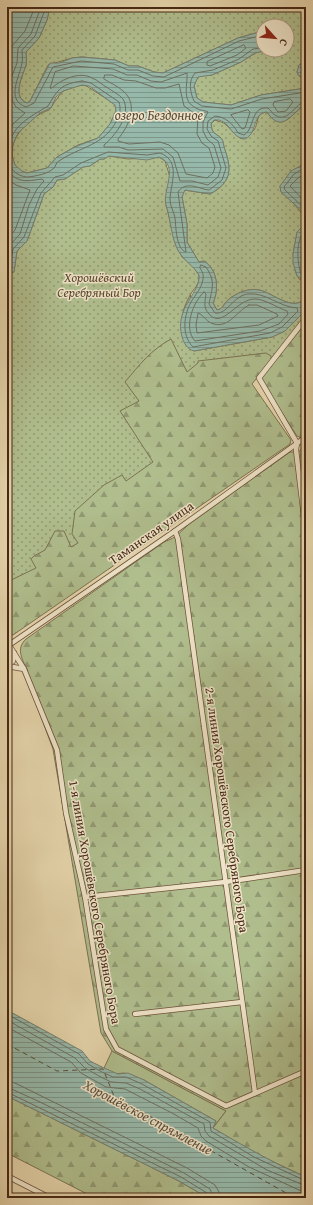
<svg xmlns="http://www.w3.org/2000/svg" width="313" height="1205" viewBox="0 0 313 1205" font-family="'Gentium Book Plus',serif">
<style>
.grass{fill:#b0be8e;stroke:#7b7352}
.forest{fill:url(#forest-firs);stroke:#7b7352}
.park{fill:url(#park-dots);stroke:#7b7352}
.water{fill:url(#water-rules);stroke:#767f6f;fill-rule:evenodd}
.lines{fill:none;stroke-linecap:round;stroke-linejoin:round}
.shore{stroke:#6e7060;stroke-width:1}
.ferry{stroke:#5a4c3a;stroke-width:1;stroke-dasharray:5 4;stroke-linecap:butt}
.minor-casing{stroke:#6e533b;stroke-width:6}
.tertiary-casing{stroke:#6e533b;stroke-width:7}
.minor{stroke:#efe4c9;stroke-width:4.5}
.tertiary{stroke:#efe4c9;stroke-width:5.5}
.labels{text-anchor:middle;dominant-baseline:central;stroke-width:3;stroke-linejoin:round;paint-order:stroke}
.park-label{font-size:13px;font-style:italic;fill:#5b462d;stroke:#efe4c9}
.street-label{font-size:13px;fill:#462815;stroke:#efe4c9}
.water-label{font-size:14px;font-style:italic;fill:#5a4c3a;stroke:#efe4c9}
</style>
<defs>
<pattern id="forest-firs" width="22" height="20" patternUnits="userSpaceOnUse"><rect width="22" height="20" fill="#b0be8e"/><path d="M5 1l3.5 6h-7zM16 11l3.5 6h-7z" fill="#919a73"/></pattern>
<pattern id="park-dots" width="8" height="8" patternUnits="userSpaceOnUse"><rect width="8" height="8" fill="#b0be8e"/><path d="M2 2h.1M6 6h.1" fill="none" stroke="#919a73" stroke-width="1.8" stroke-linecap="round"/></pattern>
<pattern id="water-rules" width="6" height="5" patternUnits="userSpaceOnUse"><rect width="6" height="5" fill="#96b9ab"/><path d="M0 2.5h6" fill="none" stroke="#7c968a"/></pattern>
</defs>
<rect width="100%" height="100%" fill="#e6d5ac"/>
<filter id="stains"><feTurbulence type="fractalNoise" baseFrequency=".005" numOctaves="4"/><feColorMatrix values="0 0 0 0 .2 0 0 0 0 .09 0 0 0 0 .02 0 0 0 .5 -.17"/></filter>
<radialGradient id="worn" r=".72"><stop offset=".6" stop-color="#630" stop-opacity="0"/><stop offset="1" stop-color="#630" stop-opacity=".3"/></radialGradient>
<path class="grass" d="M112,1051L226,1111L213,1128L216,1121L144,1080L124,1073L114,1074L104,1068Z"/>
<g class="forest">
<path d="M169,185L166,196L203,348L270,338L279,350L252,384L291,440L290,444L13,635L9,634L7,631V273Z"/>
<path d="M306,323V437L303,439L297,436L261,380V377Z"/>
<path d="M306,442V1177L256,1154L213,1128L226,1111L112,1051L101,1033L53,749L25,674L28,671C23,661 15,649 26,639L164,542C179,536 177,535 189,524L290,452H299Z"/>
<path d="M7,1096L177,1180L208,1198H95L7,1153Z"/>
</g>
<g class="park">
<path d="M50,7H306V62L301,63L297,72L299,76L306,79V88L261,95L231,105L203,102L197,98L194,86L198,76L212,75L241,62L257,52L287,50V45L291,39L287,32V26H263V31L238,38L163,73L154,72L138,66H129L115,60L82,57L72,58L48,65L30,101L27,103C11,97 23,75 26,65C27,61 26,56 26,52L39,38L47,20Z"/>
<path d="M85,85L116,105V111L110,124L98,138L78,145L57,157L47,168L27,173L18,170C0,146 26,118 49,110C62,93 60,87 85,85Z"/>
<path d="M306,105V163L301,165L280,186L281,192L289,198L305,217V224L297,234L293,254L296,273L299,279L306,282V297C294,314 272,292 259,290C248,288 236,293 228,300C223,304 223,309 217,310L213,303C219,290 218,270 204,261L199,262L187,242V224L182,197L184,190L210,194C231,183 232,170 225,150C223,146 224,141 221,138C218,135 214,134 212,130L211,124L215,120L224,123L240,138L243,139C246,136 251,133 254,130C259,123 255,113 267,112C283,136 294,109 306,105Z"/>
<path d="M109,156L128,159L159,157L165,161L170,177L166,204L175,242L182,257L192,265L199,275C200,282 196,287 192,292C176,319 182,325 194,351L272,337L285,331L306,310V316L271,359V356L266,353L198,361V363L187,372L171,339C151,350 140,364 125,382L139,401L120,411L153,462L126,481L122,475L104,485L75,511L72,534L78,543L71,547L64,531H55L45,550L34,556L31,559L36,568L7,582V273L14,272L17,251L27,241L44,194L53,187L57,180L65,179L83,167L90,166L100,159H104Z"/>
</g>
<g class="water">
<path d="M9,7H50L47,20L39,38L26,52C26,56 27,61 26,65C23,75 11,97 27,103L30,101L50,63H59L72,58L82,57L115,60L129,66H138L154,72L163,73L238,38L263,31V50H268L255,53L241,62L212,75L198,77L194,86L197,98L203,102L231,105L261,95L306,88V105C294,108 283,137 267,112C252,113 258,133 245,139C230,138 230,118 214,120L211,124L212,130C214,134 218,135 221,138C224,141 223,146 225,150C232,171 231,182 210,194L185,190L182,197L187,224V242L199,262L204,261C218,270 219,289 213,303L217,310C223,309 224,304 228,300C236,293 248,288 259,290C272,292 294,314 306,297V310L285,331L272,337L194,351C187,349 184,343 182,337C174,307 201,293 199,275C194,266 184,261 179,252C171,239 171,220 166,205C162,190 180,166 159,157L147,160L109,156L104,159H100L90,166L83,167L65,179L57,180L53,187L44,194L27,241L17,251L14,272L7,273V9ZM82,85L89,86L115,105L116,111L110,124L98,138L75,147L57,157L47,168L27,173L22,171L15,165L12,155L13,144L18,133L40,113L51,108L56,97L63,91Z"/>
<path d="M306,62V79L299,76L297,72L299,65Z"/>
<path d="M306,163V221L304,213L281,192L280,186L291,171Z"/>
<path d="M306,223V282L297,276L293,263V254L297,232Z"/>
<path d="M7,1010L82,1051L90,1061L104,1068L118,1074L128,1073L144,1080L216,1121L213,1128C244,1146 273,1163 306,1177V1198H208L179,1181L7,1096Z"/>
</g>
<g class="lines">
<g class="shore">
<path d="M46,7L35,36L22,50C22,54 23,58 22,63C20,76 5,100 26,107L34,103L53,67L81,61L114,64L128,70H138L153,76L164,77L239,41L263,35"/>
<path d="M244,45L246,48L237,55L210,66L207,65V62Z"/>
<path d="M263,48L253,49L239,59L213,70L195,73C188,81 190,92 194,101L202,106L231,109L262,99L306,92"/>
<path d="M74,66L113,69L127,75H137L151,81L161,82L187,73C188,85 181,101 196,108C200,111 205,110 208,112L203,122V131L207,139L214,145L221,168L218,177L208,185L192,181H180L173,157L163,149L128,150L119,147H104V145C115,136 132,114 123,99C119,94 113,92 108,88C102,85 98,80 92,78C80,71 62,79 52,88H50L55,72Z"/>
<path d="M7,71L11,61L12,46L25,31L35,7"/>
<path d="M105,75H112L124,80L136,81L156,88H165L179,84L184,106L198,116L197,134L202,143L209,148L215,167L213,173L207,178L186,174L178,153L169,145L160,142L129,144L118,141V139C129,126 139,104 123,91C118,86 110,83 104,79Z"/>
<path d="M82,81L91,83L119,102C121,109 120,114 117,120C104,146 81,146 59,161C56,162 56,166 54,168C48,174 36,176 28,177C22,177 16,174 12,169C9,163 8,157 8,151C10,126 30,117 48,106C58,89 61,84 82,81Z"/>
<path d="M290,99L293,102L286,111L278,112L273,105L274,102Z"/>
<path d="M248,110L250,112L245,128L242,129L231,115Z"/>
<path d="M7,136L13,124L25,113L16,107L12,100L10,81L17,63L18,48L31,34L41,7"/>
<path d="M306,167L294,174L284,187L285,190L306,210"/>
<path d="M7,169C17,184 27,181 42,179L44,181L37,189L29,205L20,234L9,246L7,252"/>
<path d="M306,173L298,178L290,186L306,203"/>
<path d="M7,179L16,185L30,190L15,230L7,239"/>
<path d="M306,230C295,238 297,262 301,274L306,278"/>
<path d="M201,265L206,267C216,282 212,288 209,304L215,313C227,315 234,295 248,294C266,292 279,307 297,308L298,311L282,327L270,333L193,347C181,335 184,315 191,302C195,295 202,288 203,279C204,275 202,271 200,268Z"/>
<path d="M7,269L10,267L13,249L24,237L41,193L55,177L63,175L81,163L108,152L147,155L160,153C182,161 170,185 170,200C170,206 174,212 175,218C176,227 176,249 186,252L178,192C186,180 199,189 209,190L222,180L226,168L218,141L211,136L207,129L208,121L215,116C226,117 233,124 238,133L244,135C255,129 250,106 268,108C271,110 272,114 275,115C288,124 295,103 306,101"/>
<path d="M204,292L206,294C205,303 203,307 209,314C223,330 236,298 256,299C264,299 278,308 287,311L288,314L279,324L260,331L195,341C183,328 193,302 204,292Z"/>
<path d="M249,305H257L277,314L278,316L259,325L197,333L196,325L198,313C204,315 207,323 214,324C229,328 237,311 249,305Z"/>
<path d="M7,1014L79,1054L88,1064L102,1072L113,1077H126L142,1084L210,1122L211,1131L254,1157L306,1181"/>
<path d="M7,1020L75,1058L85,1068L99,1076L111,1082L126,1083L140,1089L204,1124L205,1131L209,1136L267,1170L306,1186"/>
<path d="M7,1027L71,1062L81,1073L106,1087L125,1089L172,1113L198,1128L201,1136L206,1141L249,1167L299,1190L306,1192"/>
<path d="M7,1081L15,1083L187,1168L215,1185L219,1192L220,1198"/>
<path d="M7,1087L40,1102L184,1173L210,1189L214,1198"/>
<path d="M7,1092L181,1177L207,1193L209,1198"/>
</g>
<path class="ferry" d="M7,1044L57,1071L103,1069L114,1096L295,1198"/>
<g class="minor-casing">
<g id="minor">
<path d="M306,318L259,378L297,443L296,450L306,533"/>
<path d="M306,437L175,531L9,645L24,669L57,750L66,813L85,897L106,1029L117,1049L226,1106L306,1071"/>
<path d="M175,531L178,539L255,1093"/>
<path d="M7,666L13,661L14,653"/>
<path d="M7,666L24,669"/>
<path d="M85,897L225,882L306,870"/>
<path d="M135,1014L242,1002"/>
<path d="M7,1176L50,1198"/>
</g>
</g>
<g class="tertiary-casing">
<path id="tertiary" d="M7,646L9,645"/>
</g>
<use href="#minor" class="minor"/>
<use href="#tertiary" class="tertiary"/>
</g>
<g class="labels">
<g class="park-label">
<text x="99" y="277">Хорошёвский<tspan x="99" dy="15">Серебряный Бор</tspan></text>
</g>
<g class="street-label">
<text transform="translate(151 533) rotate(-35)">Таманская улица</text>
<text transform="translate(227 810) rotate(82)">2-я линия Хорошёвского Серебряного Бора</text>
<text transform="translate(95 902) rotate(80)">1-я линия Хорошёвского Серебряного Бора</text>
</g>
<g class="water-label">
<text x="159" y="115">озеро Бездонное</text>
<text transform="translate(148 1117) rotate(28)">Хорошёвское спрямление</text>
</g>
</g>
<rect width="313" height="1205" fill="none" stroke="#e6d5ac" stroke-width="24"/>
<rect x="8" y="8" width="297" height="1189" fill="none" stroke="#462815" stroke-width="2"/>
<rect x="12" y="12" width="289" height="1181" fill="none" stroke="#462815"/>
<g transform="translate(275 38) rotate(117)"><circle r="19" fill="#efe4c9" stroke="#ab9981"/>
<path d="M0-3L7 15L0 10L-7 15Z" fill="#8f2418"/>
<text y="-6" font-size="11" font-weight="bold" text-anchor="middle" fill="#462815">С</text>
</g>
<rect width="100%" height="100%" filter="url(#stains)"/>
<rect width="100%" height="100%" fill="url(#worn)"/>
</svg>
